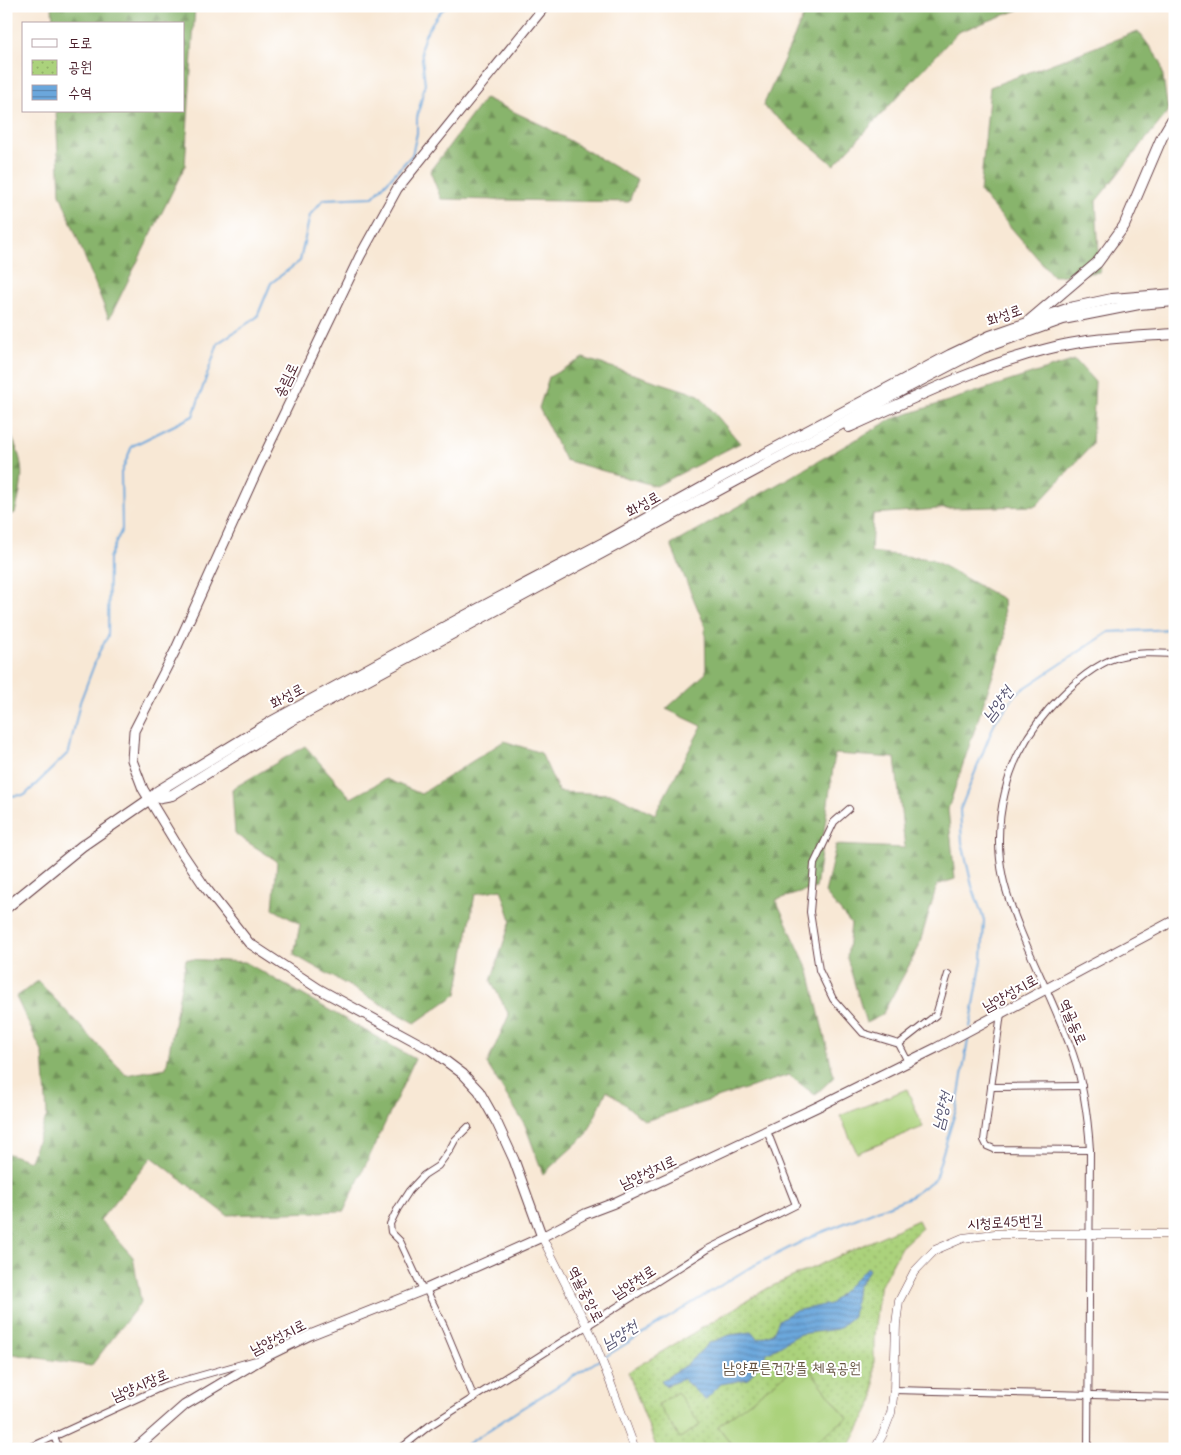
<svg xmlns="http://www.w3.org/2000/svg" width="1181" height="1455" viewBox="0 0 1181 1455" font-family="'Comic Neue','Poor Story',sans-serif">
<style>
.forest{fill:url(#forest-firs);stroke:#696a4c}
.park{fill:url(#park-dots);stroke:#7a7854}
.garden{fill:#abd27c;stroke:#7a7854}
.water{fill:url(#water-rules);stroke:#5a6384}
.lines{fill:none;stroke-linecap:round;stroke-linejoin:round}
.stream{stroke:#6ba7dc;stroke-width:2}
.minor-casing{stroke:#643d44;stroke-width:8}
.tertiary-casing{stroke:#643d44;stroke-width:9}
.secondary-casing{stroke:#643d44;stroke-width:11}
.primary-casing{stroke:#643d44;stroke-width:12}
.minor{stroke:#fff;stroke-width:6}
.tertiary{stroke:#fff;stroke-width:8}
.secondary{stroke:#fff;stroke-width:9}
.primary{stroke:#fff;stroke-width:10}
.labels{text-anchor:middle;dominant-baseline:central;stroke-width:4;stroke-linejoin:round;paint-order:stroke}
.street-label{font-size:15px;fill:#4a1f2b;stroke:#fff}
.park-label{font-size:15px;fill:#675543;stroke:#fff}
.water-label{font-size:16px;font-style:italic;fill:#575572;stroke:#fff}
</style>
<defs>
<pattern id="forest-firs" width="22" height="20" patternUnits="userSpaceOnUse" patternTransform="scale(1.25)"><rect width="22" height="20" fill="#88b46c"/><path d="M5 1l3.5 6h-7zM16 11l3.5 6h-7z" fill="#719259"/></pattern>
<pattern id="park-dots" width="8" height="8" patternUnits="userSpaceOnUse" patternTransform="scale(1.25)"><rect width="8" height="8" fill="#abd27c"/><path d="M2 2h.1M6 6h.1" fill="none" stroke="#95b46b" stroke-width="1.8" stroke-linecap="round"/></pattern>
<pattern id="water-rules" width="6" height="5" patternUnits="userSpaceOnUse" patternTransform="scale(1.25)"><rect width="6" height="5" fill="#6ba7dc"/><path d="M0 2.5h6" fill="none" stroke="#5a87b3"/></pattern>
</defs>
<rect width="100%" height="100%" fill="#fff"/>
<filter id="ink" filterUnits="userSpaceOnUse"><feTurbulence type="fractalNoise" baseFrequency=".02" numOctaves="2"/><feDisplacementMap in="SourceGraphic" scale="10" xChannelSelector="R" yChannelSelector="G"/><feConvolveMatrix kernelMatrix="1 2 1 2 8 2 1 2 1" color-interpolation-filters="sRGB"/></filter>
<filter id="wash" filterUnits="userSpaceOnUse"><feTurbulence type="fractalNoise" baseFrequency=".0096" numOctaves="4" result="noise"/><feDisplacementMap in="SourceGraphic" scale="20" xChannelSelector="R" yChannelSelector="G"/><feGaussianBlur stdDeviation="1.12" result="paint"/><feColorMatrix in="noise" values="0 0 0 0 0 0 0 0 0 0 0 0 0 0 0 0 0 1.4 0 .05"/><feComposite in="paint" operator="in"/></filter>
<g filter="url(#wash)">
<rect width="100%" height="100%" fill="#f8e8d5"/>
<g class="forest">
<path d="M52,6H195L185,166L109,319L60,194L56,111H184V24H53Z"/>
<path d="M808,6H1029L958,32L834,165L763,106Z"/>
<path d="M1138,31L1161,62L1168,112L1096,201L1100,272L1053,276L980,192L990,87Z"/>
<path d="M485,98L546,127L637,180L629,202L441,199L430,171Z"/>
<path d="M583,358L699,395L740,443L656,486L565,460L539,408L549,377Z"/>
<path d="M1075,360L1095,382L1092,445L1036,506L951,508L873,514L871,552L931,559L1003,599L1005,639L948,809L955,879L937,885L918,949L882,1015L866,1023L847,958L851,924L825,893L836,845L905,848L895,758L835,754L816,888L776,900L809,971L834,1077L815,1095L789,1075L645,1121L607,1090L587,1134L543,1174L525,1125L487,1064L509,1015L491,981L511,920L501,889L475,894L457,994L415,1023L294,955L300,924L273,909L277,861L235,834L232,789L305,746L351,798L386,779L421,794L504,741L541,753L559,792L613,794L655,814L702,726L666,709L706,673L705,626L671,545L892,419Z"/>
<path d="M6,424C24,462 26,472 15,513L6,516Z"/>
<path d="M186,959L245,962L415,1059L344,1211L227,1215L152,1157L100,1220L133,1257L141,1302L91,1366L6,1353V1153L30,1161L47,1115L43,1054L16,997L38,981L126,1075L166,1068Z"/>
</g>
<path class="park" d="M918,1220L922,1228L901,1247L879,1289L874,1337V1400L848,1449H657L628,1372L768,1288Z"/>
<g class="garden">
<path d="M907,1089L923,1127L857,1153L840,1116Z"/>
<path d="M803,1361L847,1418L806,1449H735L718,1426Z"/>
<path d="M677,1392L700,1425L680,1438L658,1405Z"/>
</g>
<path class="water" d="M867,1267L869,1270L857,1287L853,1316L838,1329L800,1334L767,1353L748,1379L721,1384L705,1400L683,1379L665,1386L661,1381L686,1365L709,1343L730,1335L751,1332L759,1339L773,1333L779,1320L794,1311L830,1304Z"/>
<g class="lines">
<g class="stream">
<path d="M6,796L25,795L69,752L80,702L99,652L108,636L109,558L122,529L121,473L132,446L193,416L218,343L257,317L271,283L300,261L310,215L324,199L373,197L412,155L417,133V118L425,84L421,48L425,35L432,23L440,12L447,6"/>
<path d="M970,1027L982,960L984,920L972,886L962,842L960,810L995,722L1017,693L1109,632L1175,629"/>
<path d="M603,1358L749,1268L815,1235L910,1197L935,1179L957,1106L969,1034"/>
<path d="M460,1449L516,1412L599,1360"/>
</g>
</g>
</g>
<g filter="url(#ink)">
<g class="lines">
<g class="minor-casing">
<g id="minor">
<path d="M849,809L834,822L814,864L810,912L819,970L833,999L863,1033L899,1044L908,1062"/>
<path d="M1001,1013L984,1140L987,1146L994,1149L1090,1150"/>
<path d="M899,1044L936,1015L948,974"/>
<path d="M991,1087L1082,1086"/>
<path d="M426,1289L444,1326L474,1398"/>
<path d="M423,1290L400,1241L391,1232L390,1224L398,1208L409,1191L424,1175L438,1166L449,1151L455,1140L468,1127"/>
<path d="M894,1390L1175,1397"/>
<path d="M54,1436L59,1449"/>
<path d="M6,1439L11,1449"/>
<path d="M27,1449L164,1386L256,1360"/>
<path d="M400,1449L429,1426L708,1249L796,1205L767,1131"/>
<path d="M1088,1449L1090,1150C1088,1117 1084,1086 1073,1054C1058,1012 1038,973 1021,932C1014,914 1007,897 1003,878C997,850 998,820 1005,792C1012,761 1028,733 1049,709C1067,689 1092,665 1118,657C1136,652 1156,653 1175,654"/>
</g>
</g>
<g class="tertiary-casing">
<g id="tertiary">
<path d="M542,1237L592,1336L609,1379L635,1449"/>
<path d="M875,1449L883,1434L891,1413L894,1390L896,1324L899,1301L914,1272L935,1250L963,1238L995,1234H1175"/>
</g>
</g>
<g class="secondary-casing">
<g id="secondary">
<path d="M542,1237L514,1160L497,1123L479,1091L463,1074L431,1050L319,989L249,943L205,887L180,850L143,789L132,760L134,731L175,651L259,466L360,256L397,189L545,6"/>
<path d="M135,1449L185,1405L267,1356L310,1335L426,1289L542,1237L585,1214L614,1203L817,1107L936,1048L1175,920"/>
</g>
</g>
<g class="primary-casing">
<g id="primary">
<path d="M1030,320L1097,263L1124,226L1162,137L1175,115"/>
<path d="M849,427C914,398 978,366 1047,349C1089,338 1132,337 1175,334"/>
<path d="M150,799L172,795L290,721L858,415L908,387L983,348L1063,319L1139,304L1175,301"/>
<path d="M6,908L82,846L150,799L158,791L271,722L463,617L603,543L725,475L950,355L990,336L1070,308L1112,299L1175,294"/>
</g>
</g>
<use href="#minor" class="minor"/>
<use href="#tertiary" class="tertiary"/>
<use href="#secondary" class="secondary"/>
<use href="#primary" class="primary"/>
</g>
</g>
<g class="labels">
<g class="street-label">
<text transform="translate(1004 315) rotate(-20)">화성로</text>
<text transform="translate(286 380) rotate(-64)">송림로</text>
<text transform="translate(643 504) rotate(-29)">화성로</text>
<text transform="translate(287 696) rotate(-28)">화성로</text>
<text transform="translate(1010 993) rotate(-29)">남양성지로</text>
<text transform="translate(1073 1022) rotate(67)">역골동로</text>
<text transform="translate(648 1172) rotate(-25)">남양성지로</text>
<text transform="translate(1005 1222) rotate(-3)">시청로45번길</text>
<text transform="translate(634 1282) rotate(-33)">남양천로</text>
<text transform="translate(586 1294) rotate(63)">역골중앙로</text>
<text transform="translate(278 1337) rotate(-27)">남양성지로</text>
<text transform="translate(140 1385) rotate(-23)">남양시장로</text>
</g>
<g class="park-label">
<text x="792" y="1368">남양푸른건강뜰 체육공원</text>
</g>
<g class="water-label">
<text transform="translate(998 704) rotate(-53)">남양천</text>
<text transform="translate(942 1111) rotate(-76)">남양천</text>
<text transform="translate(620 1335) rotate(-32)">남양천</text>
</g>
</g>
<rect width="1181" height="1455" fill="none" stroke="#fff" stroke-width="25"/>
<rect x="22" y="22" width="162" height="90" fill="#ffffff" stroke="#b7a5aa"/>
<rect x="32" y="39" width="25" height="8" fill="#ffffff" stroke="#b7a5aa"/>
<text x="68" y="48" font-size="15" fill="#4a1f2b">도로</text>
<rect x="32" y="60" width="25" height="15" fill="url(#park-dots)" stroke="#b7a5aa"/>
<text x="68" y="72" font-size="15" fill="#4a1f2b">공원</text>
<rect x="32" y="85" width="25" height="15" fill="url(#water-rules)" stroke="#b7a5aa"/>
<text x="68" y="98" font-size="15" fill="#4a1f2b">수역</text>
</svg>
